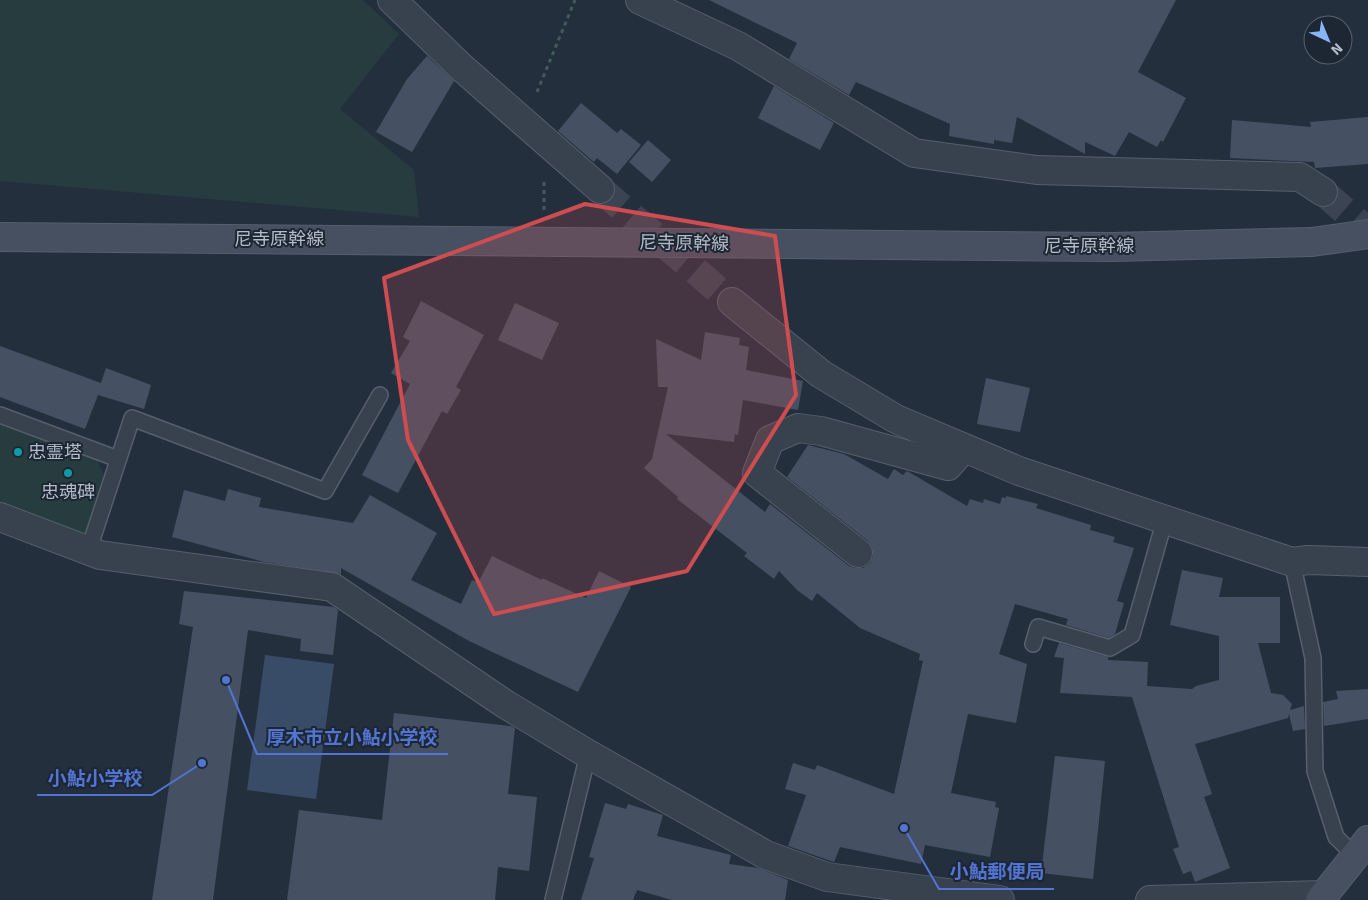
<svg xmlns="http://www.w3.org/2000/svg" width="1368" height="900" viewBox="0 0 1368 900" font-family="Signika,'Noto Sans JP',sans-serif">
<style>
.green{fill:#263c3f}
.water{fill:#394c67}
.building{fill:#455162}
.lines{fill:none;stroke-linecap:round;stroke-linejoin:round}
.street-tunnel{stroke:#3a4453;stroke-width:28;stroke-dasharray:28 14;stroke-linecap:butt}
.lane-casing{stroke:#565f6c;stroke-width:18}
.street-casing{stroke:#565f6c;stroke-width:30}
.secondary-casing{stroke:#565f6c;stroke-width:30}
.path{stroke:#44595c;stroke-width:3;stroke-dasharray:4 4;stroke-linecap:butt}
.lane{stroke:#38414e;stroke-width:15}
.street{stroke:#38414e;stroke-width:28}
.secondary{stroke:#465061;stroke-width:28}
.marked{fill:#ce4d50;fill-opacity:0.2;stroke:#ce4d50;stroke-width:4;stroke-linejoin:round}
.culture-dot{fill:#0f9aa8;stroke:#1d2633;stroke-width:2}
.labels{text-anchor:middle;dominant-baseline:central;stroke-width:4;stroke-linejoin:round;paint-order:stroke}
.street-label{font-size:18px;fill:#b4bcc9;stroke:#1d2633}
.poi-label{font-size:18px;fill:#b4bcc9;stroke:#1d2633;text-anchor:start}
.leader{fill:none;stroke:#5274d3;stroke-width:2}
.callout-dot{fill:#5274d3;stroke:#1d2633;stroke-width:2}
.callout-label{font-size:19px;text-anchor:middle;font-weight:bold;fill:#5274d3;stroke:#1d2633;stroke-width:4;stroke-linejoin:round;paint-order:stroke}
</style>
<rect width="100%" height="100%" fill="#242f3e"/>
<g class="green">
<path d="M0,0H363L399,34L340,109L414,170L419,217L0,181Z"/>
<path d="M0,422L96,458L104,475L84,538L0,510Z"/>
</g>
<path class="water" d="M265,655L334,664L316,799L247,790Z"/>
<g class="building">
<path d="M709,0H1176L1138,72L1186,98L1163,142L1161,140L1157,147L1129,132L1115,156L1085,142V154L1017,117L1012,143L994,140V144L949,136L950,124L856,82L849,95L789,59L797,43Z"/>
<path d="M427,56L454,81L412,152L376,132L407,79Z"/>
<path d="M774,86L834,123L820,150L758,118Z"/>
<path d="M581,103L617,133L621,129L641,145L617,174L597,158L594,162L558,131Z"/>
<path d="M1368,117V164L1315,168L1314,162L1230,158L1232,120L1311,127L1310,122Z"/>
<path d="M648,140L671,160L652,182L629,162Z"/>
<path d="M421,301L484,335L456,387L461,390L447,414L442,411L398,493L362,475L410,384L391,373L410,341L403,337Z"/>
<path d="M515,303L559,323L542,360L498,340Z"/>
<path d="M705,332L740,338L739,345L749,347L746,370L803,381L798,410L743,400L738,435L735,434L734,442L666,434L765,512L770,504L849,566L855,568H863L870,563L873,556L872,547L868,541L787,477L808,445L844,454L888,479L894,469L903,475L907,471L967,506L970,499L983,503L984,499L1000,504L1002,497L1006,498V496L1038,504L1036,508L1091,525L1090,530L1115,537L1113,542L1134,548L1117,601L1124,603L1115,634L1109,638L1066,625L1068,619L1015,604L999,654L1027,664L1016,723L968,714L951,793L996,802L995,807L999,808L990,857L925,845L921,864L840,847L834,862L788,846L806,795L785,789L793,763L815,770L817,765L894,794L923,661L919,660L920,654L860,628L817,593L812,601L797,590L779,571L774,579L744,556L747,553L677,499L678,497L644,468L652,459L668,387H658L656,339L701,360Z"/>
<path d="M0,346L101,383L106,368L151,385L144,409L98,395L85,429L0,397Z"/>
<path d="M986,378L1030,388L1020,432L977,424Z"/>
<path d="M228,489L261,498L259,507L353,523L370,495L437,533L411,580L461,604L472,580L478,583L492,556L542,580V578L586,598L599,571L631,587L578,692L469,641L341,568V574L264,562L172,537L184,490L225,501Z"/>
<path d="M1182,570L1223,578L1219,597H1280V643H1258L1271,693L1283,695L1292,704L1290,710L1304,706L1305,729L1293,731L1289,714L1288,718L1195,744L1212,794L1204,797L1230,868L1195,882L1191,871L1183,874L1173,849L1179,847L1132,697L1060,693L1064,658L1054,657L1059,643L1108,657V660L1148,662L1147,686L1192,689L1196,686L1219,680V636L1170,625Z"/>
<path d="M184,591L334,607L338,610L333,655L300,651L301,639L248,630L213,900H152L193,627L179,624Z"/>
<path d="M1368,689V719L1324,726L1323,702L1338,699L1336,691Z"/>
<path d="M394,713L511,726L515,728L508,794L537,797L529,871L498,867L495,900H287L299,810L382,820Z"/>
<path d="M1055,756L1105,761L1093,879L1041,873Z"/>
<path d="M605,803L626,809L628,804L663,815L657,836L731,855L729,864L758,868L788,880L785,900H672L637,890L633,900H581L594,858L589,857Z"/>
</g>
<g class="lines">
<g class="street-tunnel">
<path d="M600,189L732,302"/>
<path d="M1323,192L1368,231"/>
</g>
<g class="lane-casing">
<g id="lane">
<path d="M0,415L118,459"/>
<path d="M89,549L132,418L325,491L380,395"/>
<path d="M1292,562L1313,658L1315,771L1336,837L1354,855"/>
<path d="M1033,644L1038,627L1110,648L1132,635L1165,519"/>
<path d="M553,900L588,754"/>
</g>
</g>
<g class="street-casing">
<g id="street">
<path d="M392,0L460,66L600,189"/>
<path d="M640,0L738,46L914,153L1037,170L1300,177L1323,192"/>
<path d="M732,302L821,374L896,419L1019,471L1292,562L1308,560L1368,562"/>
<path d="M0,517L100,555L332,587L505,704L588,754L766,855L827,877L1000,900"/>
<path d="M858,553L757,473L770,440L798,428L821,431L948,466L963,449"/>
<path d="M1150,900L1323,895"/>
</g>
</g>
<g class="secondary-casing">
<g id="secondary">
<path d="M0,237L1113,247L1312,242L1368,234"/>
<path d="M1320,900L1368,840"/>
</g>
</g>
<g class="path">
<path d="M537,92L575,0"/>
<path d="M544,210V182"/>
</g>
<use href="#lane" class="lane"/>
<use href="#street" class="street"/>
<use href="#secondary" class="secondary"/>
</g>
<path class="marked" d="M585,204L775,236L796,395L687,571L494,614L408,440L384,278Z"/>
<g class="culture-dot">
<circle cx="18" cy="452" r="5"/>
<circle cx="68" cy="473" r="5"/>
</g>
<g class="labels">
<g class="street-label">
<text x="279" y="239">尼寺原幹線</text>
<text transform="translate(684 243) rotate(1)">尼寺原幹線</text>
<text x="1089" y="246">尼寺原幹線</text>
</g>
<g class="poi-label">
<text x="28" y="452">忠霊塔</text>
<text x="68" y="492" text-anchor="middle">忠魂碑</text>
</g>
</g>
<path class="leader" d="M226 680L257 754H448M202 763L152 795H37M904 828L939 889H1054"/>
<g class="callout-dot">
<circle cx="226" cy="680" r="5"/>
<circle cx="202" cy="763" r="5"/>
<circle cx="904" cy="828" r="5"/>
</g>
<g class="callout-label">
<text x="352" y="744">厚木市立小鮎小学校</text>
<text x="95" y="785">小鮎小学校</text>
<text x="997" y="878">小鮎郵便局</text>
</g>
<g transform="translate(1328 40) rotate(136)"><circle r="24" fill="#1d2633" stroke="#59626f"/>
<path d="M0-4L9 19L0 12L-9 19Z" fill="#8ab4f8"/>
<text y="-8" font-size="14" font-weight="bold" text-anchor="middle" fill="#b4bcc9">N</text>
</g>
</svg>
